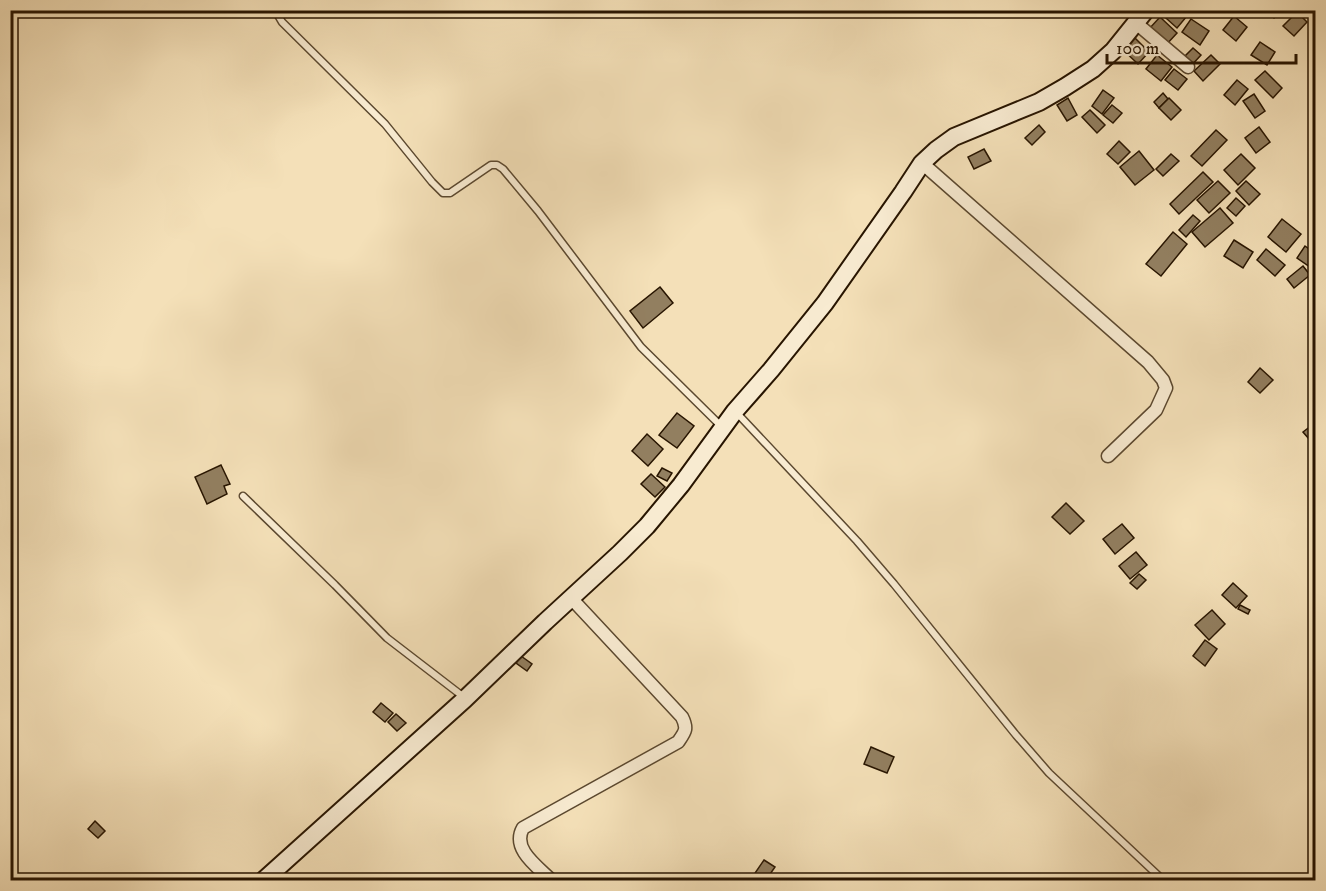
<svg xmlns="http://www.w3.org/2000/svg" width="1326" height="891" viewBox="0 0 1326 891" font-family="'IM FELL DW Pica',serif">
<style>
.building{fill:#927f60;stroke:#281501;stroke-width:1.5}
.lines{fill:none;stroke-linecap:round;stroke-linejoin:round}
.lane-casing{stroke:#5b482f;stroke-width:9}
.street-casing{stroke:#5b482f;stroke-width:15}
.secondary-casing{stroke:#281501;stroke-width:20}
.lane{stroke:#f8ebd1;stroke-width:6}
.street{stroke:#f8ebd1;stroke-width:12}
.secondary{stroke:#f8ebd1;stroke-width:16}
</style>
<rect width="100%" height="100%" fill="#f4e0b8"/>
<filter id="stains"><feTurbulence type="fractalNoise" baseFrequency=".00333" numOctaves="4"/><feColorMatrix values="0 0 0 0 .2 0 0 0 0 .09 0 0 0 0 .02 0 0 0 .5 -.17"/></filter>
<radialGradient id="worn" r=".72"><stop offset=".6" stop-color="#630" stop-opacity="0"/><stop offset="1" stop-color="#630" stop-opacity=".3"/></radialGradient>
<g class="building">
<path d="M1157,10H1192L1177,28Z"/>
<path d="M1264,10H1279L1274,18Z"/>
<path d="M1297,12L1307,22L1294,36L1283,26Z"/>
<path d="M1234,16L1247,27L1236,41L1223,30Z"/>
<path d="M1160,17L1177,33L1166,45L1149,29Z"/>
<path d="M1191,19L1209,31L1200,45L1182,32Z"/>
<path d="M1134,37L1149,52L1138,64L1122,49Z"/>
<path d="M1260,42L1275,52L1267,65L1251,55Z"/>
<path d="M1193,48L1201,55L1190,67L1181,60Z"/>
<path d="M1157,55L1172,67L1161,81L1146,69Z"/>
<path d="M1211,55L1220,64L1203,81L1194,71Z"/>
<path d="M1174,69L1187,79L1178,90L1165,80Z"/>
<path d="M1265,71L1282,88L1273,98L1255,80Z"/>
<path d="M1237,80L1248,89L1235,105L1224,95Z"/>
<path d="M1103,90L1114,98L1102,114L1092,106Z"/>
<path d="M1163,93L1168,99L1159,108L1154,102Z"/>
<path d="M1254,94L1265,111L1255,118L1243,101Z"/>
<path d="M1068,98L1077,115L1067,121L1057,105Z"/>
<path d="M1169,98L1181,110L1171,120L1159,108Z"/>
<path d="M1112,105L1122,113L1113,123L1103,115Z"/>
<path d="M1090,110L1105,125L1097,133L1082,117Z"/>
<path d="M1039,125L1045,132L1032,145L1025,138Z"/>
<path d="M1259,127L1270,142L1256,153L1245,138Z"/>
<path d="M1216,130L1227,140L1202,166L1191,156Z"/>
<path d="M1119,141L1130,152L1118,164L1107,154Z"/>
<path d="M984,149L991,161L974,169L968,157Z"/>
<path d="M1139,151L1154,170L1135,185L1120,167Z"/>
<path d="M1171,154L1179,161L1163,176L1156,169Z"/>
<path d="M1241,154L1255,168L1238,185L1224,170Z"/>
<path d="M1203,172L1213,182L1179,214L1170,204Z"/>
<path d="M1218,181L1230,193L1209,213L1197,200Z"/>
<path d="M1246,181L1260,194L1249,205L1236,191Z"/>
<path d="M1236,198L1245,206L1236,216L1227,208Z"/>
<path d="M1220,208L1233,223L1205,247L1192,232Z"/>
<path d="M1193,215L1200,221L1186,237L1179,230Z"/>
<path d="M1282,219L1301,234L1286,252L1268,237Z"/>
<path d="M1173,232L1187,244L1161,276L1146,264Z"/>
<path d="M1234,240L1253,252L1243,268L1224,256Z"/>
<path d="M1305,246L1316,254V260L1310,267L1297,258Z"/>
<path d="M1266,249L1285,265L1275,276L1257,260Z"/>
<path d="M1303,266L1310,275L1294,288L1287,279Z"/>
<path d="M660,287L673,303L643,328L630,311Z"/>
<path d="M1260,368L1273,380L1260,393L1248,382Z"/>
<path d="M677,413L694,426L677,448L659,435Z"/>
<path d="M1316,422V447L1303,432Z"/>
<path d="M647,434L663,449L648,466L632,451Z"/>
<path d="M221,465L230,484L224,486L227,494L207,504L195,477Z"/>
<path d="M662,468L672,473L667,481L657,476Z"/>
<path d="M651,474L665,487L655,497L641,484Z"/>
<path d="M1066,503L1084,521L1070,534L1052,517Z"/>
<path d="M1122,524L1134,538L1115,554L1103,539Z"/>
<path d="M1136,552L1147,565L1130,579L1119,566Z"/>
<path d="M1139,574L1146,580L1137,589L1130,583Z"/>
<path d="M1233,583L1247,596L1236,608L1222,595Z"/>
<path d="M1240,605L1250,610L1248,614L1238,609Z"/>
<path d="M1212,610L1225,624L1209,640L1195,625Z"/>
<path d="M1205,640L1217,649L1205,666L1193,656Z"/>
<path d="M521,656L532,664L527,671L516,663Z"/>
<path d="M381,703L393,713L385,722L373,712Z"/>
<path d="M396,714L406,723L397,731L388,722Z"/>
<path d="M871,747L894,757L887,773L864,764Z"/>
<path d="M95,821L105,831L98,838L88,829Z"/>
<path d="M764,860L775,867L766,880H759L753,876Z"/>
</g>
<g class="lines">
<g class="lane-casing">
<g id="lane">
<path d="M275,10L282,22L385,124L432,182L443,193H450L491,165H497L503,169L538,211L641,347L722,427"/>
<path d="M736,412L857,541L894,584L1016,735L1049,773L1163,880"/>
<path d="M243,496L335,585L387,638L465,698"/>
</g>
</g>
<g class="street-casing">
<g id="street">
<path d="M1136,23L1188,67"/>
<path d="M922,163L1148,362L1163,380L1166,388L1156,410L1108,456"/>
<path d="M551,880C538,867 511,849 523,828L678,742C685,732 688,729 682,717L571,598"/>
</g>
</g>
<g class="secondary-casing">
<path id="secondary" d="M264,880L465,699L545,622L620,553L647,526L681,485L735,411L771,370L825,303L903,192L922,163L936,150L954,137L1039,102L1065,87L1093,69L1113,51L1146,10"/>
</g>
<use href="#lane" class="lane"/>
<use href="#street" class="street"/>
<use href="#secondary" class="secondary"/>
</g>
<rect width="1326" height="891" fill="none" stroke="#f4e0b8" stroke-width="36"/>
<rect x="12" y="12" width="1302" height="867" fill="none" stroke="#281501" stroke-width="3"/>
<rect x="18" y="18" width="1290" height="855" fill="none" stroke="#281501" stroke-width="1.5"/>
<path d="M1107 54v9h189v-9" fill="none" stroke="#281501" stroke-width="3"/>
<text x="1116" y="54" font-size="18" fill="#281501" stroke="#f8ebd1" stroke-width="4.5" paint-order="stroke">100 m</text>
<rect width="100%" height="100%" filter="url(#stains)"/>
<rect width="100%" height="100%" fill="url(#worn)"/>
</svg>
